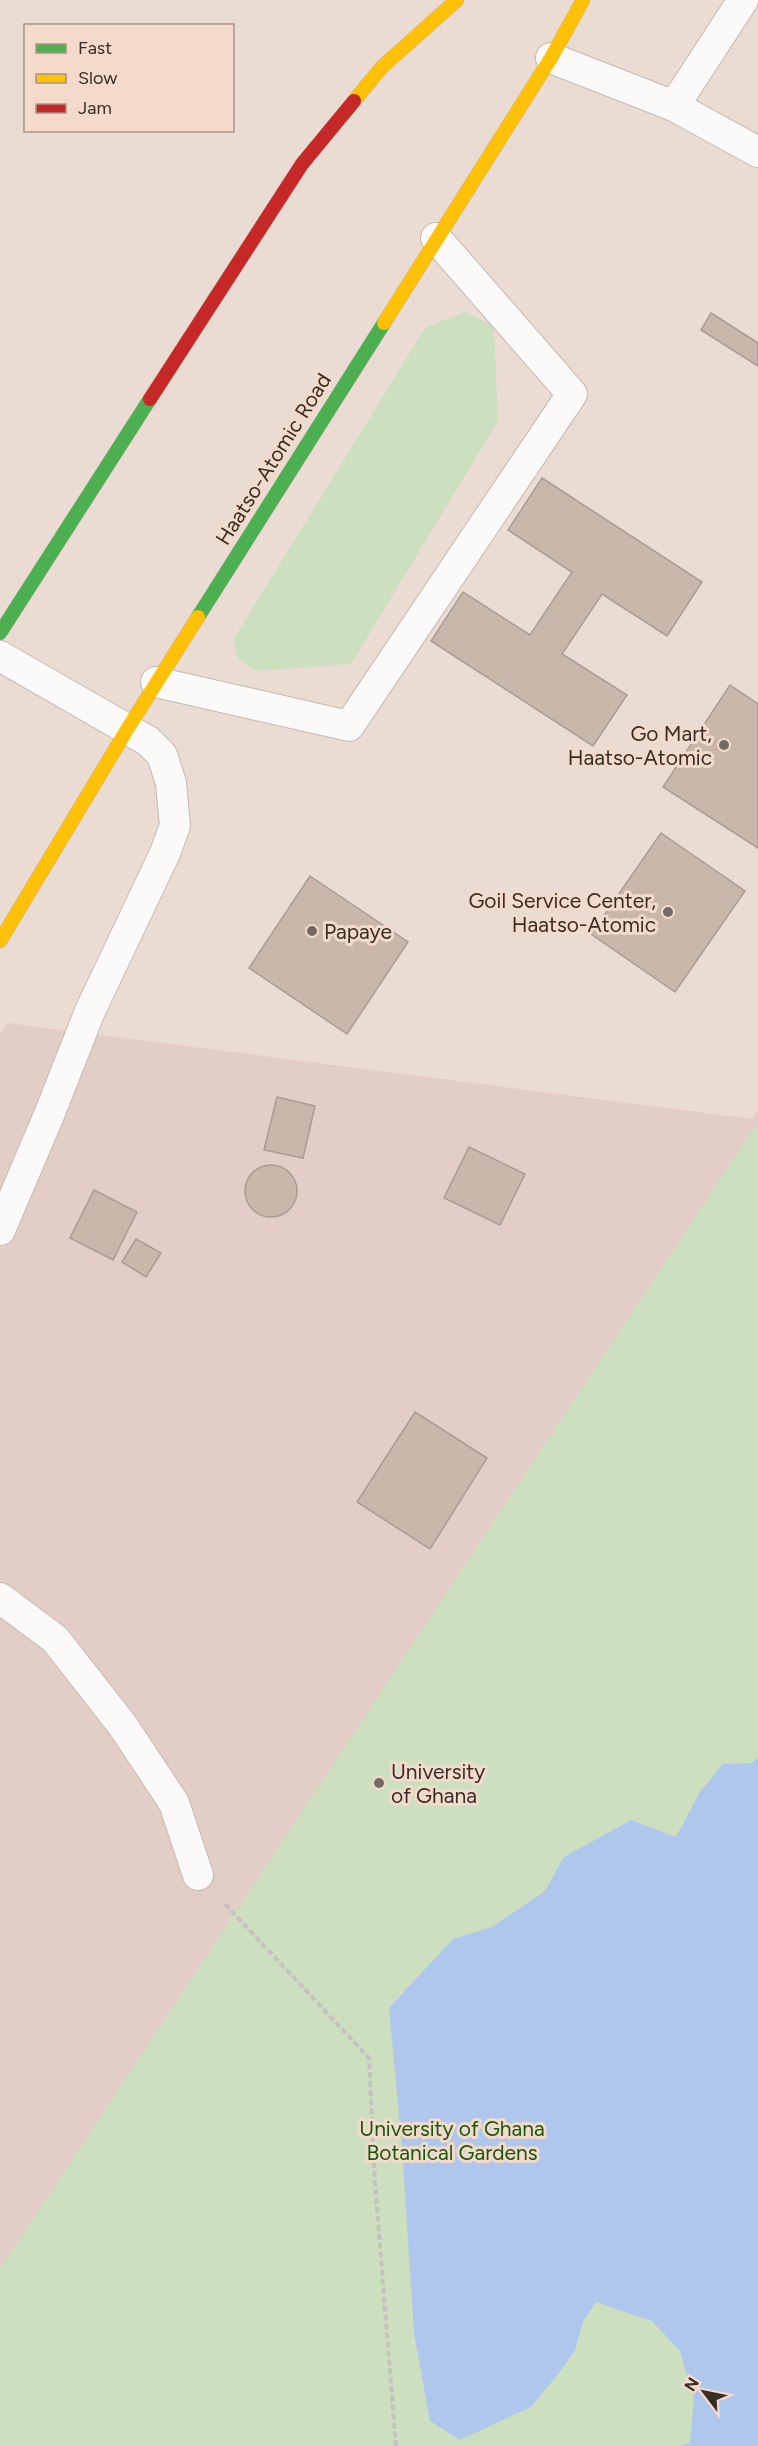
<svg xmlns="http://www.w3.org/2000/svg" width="758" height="2446" viewBox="0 0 758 2446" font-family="Figtree,sans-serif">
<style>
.education{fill:#e2cec7}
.green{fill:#ccdfbf}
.water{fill:#afc6ed}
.building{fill:#cab7ab;stroke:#a79d96;stroke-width:1.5}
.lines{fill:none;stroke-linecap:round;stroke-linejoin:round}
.lane-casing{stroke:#c5bab3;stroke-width:32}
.fast-casing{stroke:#c5bab3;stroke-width:15}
.slow-casing{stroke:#c5bab3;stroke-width:15}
.jam-casing{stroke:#c5bab3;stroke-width:15}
.path{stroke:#c6c2bf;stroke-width:4;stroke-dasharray:6 3;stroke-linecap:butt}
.lane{stroke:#fcfaf8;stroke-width:30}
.fast{stroke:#4caf50;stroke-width:14}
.slow{stroke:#ffc107;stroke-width:14}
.jam{stroke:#c62828;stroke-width:14}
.poi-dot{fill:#756a63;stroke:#f3daca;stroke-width:2}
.labels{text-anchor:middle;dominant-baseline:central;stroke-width:6;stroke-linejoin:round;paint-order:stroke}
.street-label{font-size:21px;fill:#362d26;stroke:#f3daca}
.poi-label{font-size:21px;fill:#362d26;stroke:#f3daca;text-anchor:end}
.park-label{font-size:21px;fill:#14580e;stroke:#f3daca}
</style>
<rect width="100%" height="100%" fill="#eadcd3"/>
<path class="education" d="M8,1023L752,1119L758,1110V2446H0V1035Z"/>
<g class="green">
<path d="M465,312L494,326L498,421L351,664L256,671L239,660L233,640L425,328Z"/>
<path d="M758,1122V2446H0V2269Z"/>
</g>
<path class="water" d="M758,1758V2446H681L690,2443L694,2400L680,2351L652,2321L596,2302L583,2322L575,2350L559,2373L531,2407L460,2440L430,2421L414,2333L402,2146L389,2008L453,1939L492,1927L545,1891L564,1857L631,1820L676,1837L700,1792L723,1764L751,1763Z"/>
<g class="building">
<path d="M711,313L758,343V366L701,330Z"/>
<path d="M542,478L702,582L667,636L602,594L562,654L627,695L593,746L431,641L463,592L530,635L572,572L508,530Z"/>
<path d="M730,685L758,704V848L663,787Z"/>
<path d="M661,833L745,891L675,992L591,934Z"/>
<path d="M310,876L408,942L347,1034L249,968Z"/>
<path d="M277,1097L315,1106L303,1158L264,1150Z"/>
<path d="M469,1147L525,1174L500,1225L444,1198Z"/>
<circle cx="271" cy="1191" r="26"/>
<path d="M94,1190L137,1212L113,1260L70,1238Z"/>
<path d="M136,1239L161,1253L146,1277L122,1262Z"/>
<path d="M415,1412L487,1458L430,1549L357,1502Z"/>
</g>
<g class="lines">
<g class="lane-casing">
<g id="lane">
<path d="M551,58L674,106L743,0"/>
<path d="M674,106L758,152"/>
<path d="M0,656L148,741L162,755L171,783L175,826L165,853L90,1011L49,1115L0,1230"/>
<path d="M156,682L349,726L572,394L436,238"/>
<path d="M0,1598L55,1639L123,1726L174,1803L198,1875"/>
</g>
</g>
<g class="fast-casing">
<g id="fast">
<path d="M198,617L384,323"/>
<path d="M0,633L150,399"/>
</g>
</g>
<g class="slow-casing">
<g id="slow">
<path d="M354,101L382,67L457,0"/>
<path d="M384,323L551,58L583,0"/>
<path d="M0,941L128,728L198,617"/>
</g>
</g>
<g class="jam-casing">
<path id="jam" d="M150,399L302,164L354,101"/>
</g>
<path class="path" d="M225,1904L369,2058L375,2183L396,2446"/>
<use href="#lane" class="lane"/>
<use href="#fast" class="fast"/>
<use href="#slow" class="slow"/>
<use href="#jam" class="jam"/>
</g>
<g class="poi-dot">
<circle cx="724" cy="745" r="6"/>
<circle cx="668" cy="912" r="6"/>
<circle cx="312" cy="931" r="6"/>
<circle cx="379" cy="1783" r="6"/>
</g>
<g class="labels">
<g class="street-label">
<text transform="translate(273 459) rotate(-58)">Haatso-Atomic Road</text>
</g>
<g class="poi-label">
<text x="712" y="733">Go Mart,<tspan x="712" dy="24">Haatso-Atomic</tspan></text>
<text x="656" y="900">Goil Service Center,<tspan x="656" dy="24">Haatso-Atomic</tspan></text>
<text x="324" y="931" text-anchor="start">Papaye</text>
<text x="391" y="1771" text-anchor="start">University<tspan x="391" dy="24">of Ghana</tspan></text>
</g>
<g class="park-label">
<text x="452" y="2128">University of Ghana<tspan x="452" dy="24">Botanical Gardens</tspan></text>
</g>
</g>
<rect x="24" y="24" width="210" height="108" fill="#f3daca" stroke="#a79588" stroke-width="1.5"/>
<rect x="36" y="44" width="30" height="9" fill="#4caf50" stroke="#a79588" stroke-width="1.5"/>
<text x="78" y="54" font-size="18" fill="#362d26">Fast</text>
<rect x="36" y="74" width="30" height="9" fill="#ffc107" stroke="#a79588" stroke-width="1.5"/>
<text x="78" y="84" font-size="18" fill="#362d26">Slow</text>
<rect x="36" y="104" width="30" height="9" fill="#c62828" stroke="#a79588" stroke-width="1.5"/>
<text x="78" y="114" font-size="18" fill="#362d26">Jam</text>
<g transform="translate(704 2392) rotate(302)" stroke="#f3daca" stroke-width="4.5" paint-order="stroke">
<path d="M0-4.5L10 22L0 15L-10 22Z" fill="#362d26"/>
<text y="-9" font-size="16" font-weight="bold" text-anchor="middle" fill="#362d26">N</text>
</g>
</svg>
